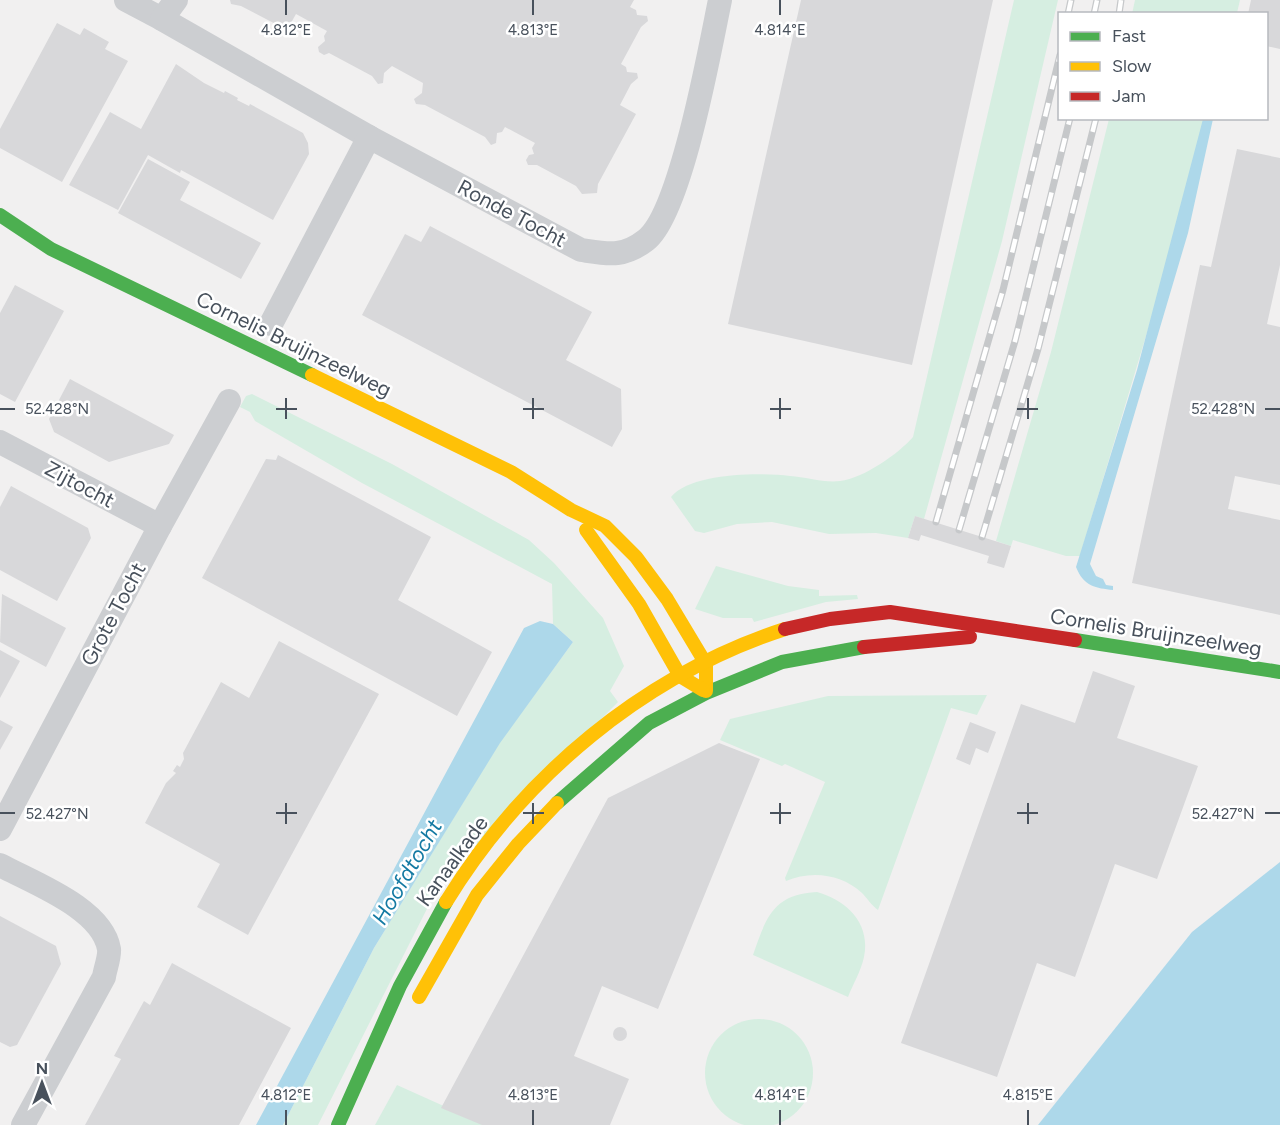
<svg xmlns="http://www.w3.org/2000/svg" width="1280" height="1125" viewBox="0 0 1280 1125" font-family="Figtree,sans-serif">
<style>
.green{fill:#d6eee1}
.water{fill:#add8ea}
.building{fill:#d8d8da}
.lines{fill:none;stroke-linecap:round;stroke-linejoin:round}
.street{stroke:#ccced1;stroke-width:24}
.fast{stroke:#4caf50;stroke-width:14}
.slow{stroke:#ffc107;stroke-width:14}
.jam{stroke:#c62828;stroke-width:14}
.rail-casing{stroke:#c6c8ca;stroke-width:7}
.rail{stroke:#fff;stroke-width:4.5;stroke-dasharray:14;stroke-linecap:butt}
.ticks{fill:none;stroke:#48515c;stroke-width:2}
.labels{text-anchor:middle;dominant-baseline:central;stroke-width:5;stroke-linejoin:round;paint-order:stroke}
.street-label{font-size:21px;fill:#48515c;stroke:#fff}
.water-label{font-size:22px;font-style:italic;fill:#147aa3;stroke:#fff}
.ticks-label{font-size:15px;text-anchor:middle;fill:#48515c;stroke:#fff;stroke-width:5;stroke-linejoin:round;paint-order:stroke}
</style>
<rect width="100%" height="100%" fill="#f1f0f0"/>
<g class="green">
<path d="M1014,0H1058L1002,241L924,519L915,516L908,538L876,533L829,534L772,522L737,524L704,533L695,531L671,497C690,473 761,472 790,476C806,477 824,483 840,481C864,478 898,454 913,437Z"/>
<path d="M1135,0H1240L1237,13L1132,14Z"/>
<path d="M1109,119H1211L1080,556H1066L1013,540L1011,546L996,541L1051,352Z"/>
<path d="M252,394L392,464L529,540L554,563L603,618L624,666L610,691L618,702L441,881L318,1125H283L374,948L500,742L573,642L553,624L552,584L362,483L255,421L250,412L240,407L246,396Z"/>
<path d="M716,566L788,586L819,590V596L857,595L858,599L826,602L754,622L752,618H723L695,609Z"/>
<path d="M987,695L977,715L951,708L878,910C872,906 867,898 862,893C842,874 811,870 786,881L785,878L825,782L785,764L782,766L720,740L730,719L828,696Z"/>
<path d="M817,892C846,900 871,923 864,957C861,971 853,984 848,997L753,955C766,918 773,894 817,892Z"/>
<circle cx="759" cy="1073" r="54"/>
<path d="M397,1085L486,1125H375Z"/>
</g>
<g class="water">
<path d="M1203,119H1213L1188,233L1090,564L1096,576L1103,579L1106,585L1113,586V590C1096,588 1084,587 1076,567L1137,370Z"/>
<path d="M540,621L553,624L573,642L500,743L374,948L283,1125H256L524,628Z"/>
<path d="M1280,862V1125H1038L1192,932Z"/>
</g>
<g class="building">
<path d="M230,0H634L630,7L636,10L637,15L647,16L648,21L641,27L621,64L626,67L627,72L637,73L638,78L631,84L620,105L636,114L598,184L597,193L582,194L576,186L537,165H528L526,160L529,155L534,154L532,148L535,143L505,127L502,132L497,133L496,143L491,145L485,137L425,105L416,104L414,99L422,93L423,83L392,66L384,73L383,83L378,84L372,76L329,53L324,55L319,52L318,47L325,41L324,36L327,31L296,14L287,30L241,6L231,4Z"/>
<path d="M801,0H993L912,365L728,324Z"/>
<path d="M1251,0H1280V49L1266,46V14H1248Z"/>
<path d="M57,23L80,35L84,28L109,42L105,49L128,61L62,182L0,148V129Z"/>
<path d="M176,64L204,83L224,93L225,91L238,98L237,100L249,106L250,104L303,133L308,143L309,154L273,220L181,170L180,173L148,155L118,210L69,185L110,112L141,129Z"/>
<path d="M1237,149L1280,158V265L1267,324L1280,327V485L1235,476L1228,509L1280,520V615L1132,583L1200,265L1211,267Z"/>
<path d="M148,159L190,182L180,200L261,243L241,279L118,213Z"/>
<path d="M430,226L592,312L566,360L621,389L622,429L612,447L362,315L405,234L421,242Z"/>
<path d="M15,285L64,311L15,402L0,394V313Z"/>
<path d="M70,379L174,435L169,444L109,462L54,432L49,419Z"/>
<path d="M278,455L431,537L398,600L492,652L457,716L202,578L266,459L276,460Z"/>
<path d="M11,486L88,528L91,538L57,601L0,570V507Z"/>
<path d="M915,516L1011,546L1004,568L987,563L989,556L921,535L919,541L908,538Z"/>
<path d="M2,594L66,628L46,667L0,642Z"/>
<path d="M279,641L379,694L248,935L197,907L220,864L145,823L166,783L176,773L173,771L177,765L180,767L184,759L183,753L221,682L249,698Z"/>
<path d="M0,650L20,661L0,698Z"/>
<path d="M1093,671L1135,686L1117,738L1198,766L1157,879L1115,864L1075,977L1037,963L997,1077L901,1043L1021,704L1075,723Z"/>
<path d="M0,720L13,727L0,750Z"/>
<path d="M970,722L996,732L988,753L976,748L970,765L956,759Z"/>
<path d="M719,743L760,759L658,1009L602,986L574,1056L629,1079L610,1125H482L441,1108L608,798Z"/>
<path d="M0,916L56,946L61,964L17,1045L10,1047L0,1042Z"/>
<path d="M172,963L291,1028L239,1125H85L121,1059L114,1056L144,1001L150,1005Z"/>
<circle cx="620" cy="1034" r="7"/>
</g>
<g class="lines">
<g class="street">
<path d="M126,0L162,19"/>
<path d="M176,0L162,19L369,137L581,250C608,254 623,258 646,240C681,213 710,48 720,0"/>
<path d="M271,324L369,137"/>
<path d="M0,442L160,526"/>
<path d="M0,829L160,526L229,401"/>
<path d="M0,865C33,883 102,908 109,949C110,957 105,969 104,977L23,1125"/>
</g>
<g class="fast">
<path d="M0,215L51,249L312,375"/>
<path d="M1075,640L1280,672"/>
<path d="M557,803L649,723L706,693L782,662L864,647"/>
<path d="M338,1125L400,986L446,902"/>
</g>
<g class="slow">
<path d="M312,375L511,472L571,510L605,526L636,557L667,599L706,664V691"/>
<path d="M586,530L639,604L680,676L703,690"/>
<path d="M446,902C523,776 644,675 785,629"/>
<path d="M419,997L477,895L518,844L557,803"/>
</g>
<g class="jam">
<path d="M785,629L830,619L890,612L1075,640"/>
<path d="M864,647L970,637"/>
</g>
<g class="rail-casing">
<g id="rail">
<path d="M1068,14L1071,0"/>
<path d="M1094,14L1097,0"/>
<path d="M1119,14L1121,0"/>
<path d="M936,522L1003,290L1060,55"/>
<path d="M959,530L1015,341L1070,118"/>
<path d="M982,537L1038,349L1096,118"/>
</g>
</g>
<use href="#rail" class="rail"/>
</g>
<path class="ticks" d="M286,0V15M533,0V15M780,0V15M286,398V419M533,398V419M780,398V419M1028,398V419M0,409H15M276,409H297M523,409H544M770,409H791M1017,409H1038M1265,409H1280M286,803V824M533,803V824M780,803V824M1028,803V824M0,813H15M276,813H297M523,813H544M770,813H791M1017,813H1038M1265,813H1280M286,1110V1125M533,1110V1125M780,1110V1125M1028,1110V1125"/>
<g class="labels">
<g class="street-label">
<text transform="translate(512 213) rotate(28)">Ronde Tocht</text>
<text transform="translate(294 344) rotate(26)">Cornelis Bruijnzeelweg</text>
<text transform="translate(80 484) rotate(28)">Zijtocht</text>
<text transform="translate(113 614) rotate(-62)">Grote Tocht</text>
<text transform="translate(1156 632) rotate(9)">Cornelis Bruijnzeelweg</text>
<text transform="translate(452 861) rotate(-54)">Kanaalkade</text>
</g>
<g class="water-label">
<text transform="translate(407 872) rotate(-60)">Hoofdtocht</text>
</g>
</g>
<g class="ticks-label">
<text x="286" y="35">4.812°E</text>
<text x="533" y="35">4.813°E</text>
<text x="780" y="35">4.814°E</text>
<text x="57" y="414">52.428°N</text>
<text x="1223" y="414">52.428°N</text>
<text x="57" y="819">52.427°N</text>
<text x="1223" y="819">52.427°N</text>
<text x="286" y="1100">4.812°E</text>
<text x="533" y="1100">4.813°E</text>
<text x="780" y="1100">4.814°E</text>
<text x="1028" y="1100">4.815°E</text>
</g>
<rect x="1058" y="12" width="210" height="108" fill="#ffffff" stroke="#b6b9be" stroke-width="1.5"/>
<rect x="1070" y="32" width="30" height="9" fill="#4caf50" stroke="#b6b9be" stroke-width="1.5"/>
<text x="1112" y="42" font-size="18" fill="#48515c">Fast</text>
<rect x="1070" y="62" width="30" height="9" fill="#ffc107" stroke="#b6b9be" stroke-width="1.5"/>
<text x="1112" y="72" font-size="18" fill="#48515c">Slow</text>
<rect x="1070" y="92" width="30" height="9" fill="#c62828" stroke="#b6b9be" stroke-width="1.5"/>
<text x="1112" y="102" font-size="18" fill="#48515c">Jam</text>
<g transform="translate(42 1083)" stroke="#ffffff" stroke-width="4.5" paint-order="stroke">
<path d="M0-4.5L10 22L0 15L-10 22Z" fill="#48515c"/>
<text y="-9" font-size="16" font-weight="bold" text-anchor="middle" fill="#48515c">N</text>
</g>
</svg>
